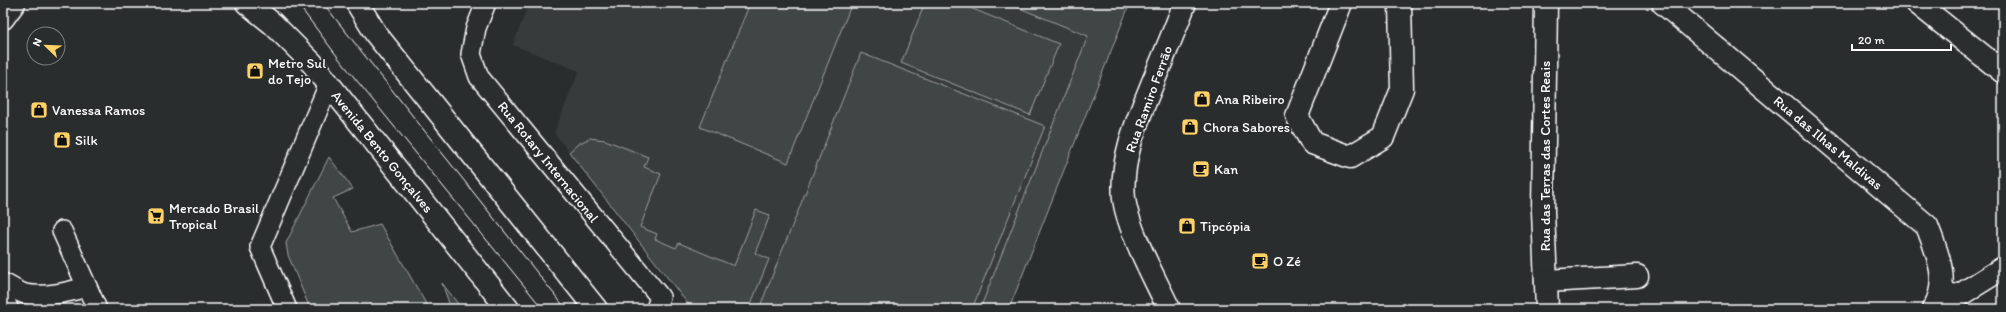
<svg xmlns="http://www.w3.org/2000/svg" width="2006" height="312" viewBox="0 0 2006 312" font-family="Itim,sans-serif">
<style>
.built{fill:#373a3b}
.green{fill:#414445;stroke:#a0a2a2}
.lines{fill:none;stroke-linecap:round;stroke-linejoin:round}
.lane-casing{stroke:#fff;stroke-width:22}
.street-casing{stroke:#fff;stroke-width:25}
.primary-casing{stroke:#fff;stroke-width:25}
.lane{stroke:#2a2d2e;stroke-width:19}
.street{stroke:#2a2d2e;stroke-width:22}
.primary{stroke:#2a2d2e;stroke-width:22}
.tram{stroke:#fff;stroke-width:1}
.labels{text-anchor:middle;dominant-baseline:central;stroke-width:4;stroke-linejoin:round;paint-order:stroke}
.poi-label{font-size:14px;fill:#fff;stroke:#2a2d2e;text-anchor:start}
.street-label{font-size:14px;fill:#fff;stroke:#2a2d2e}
</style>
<rect width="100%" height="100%" fill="#2a2d2e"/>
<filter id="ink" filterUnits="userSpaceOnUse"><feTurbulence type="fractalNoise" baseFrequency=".025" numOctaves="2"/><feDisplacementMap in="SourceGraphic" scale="8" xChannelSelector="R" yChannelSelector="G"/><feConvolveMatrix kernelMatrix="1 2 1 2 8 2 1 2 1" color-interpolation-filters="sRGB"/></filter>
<g filter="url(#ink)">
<path class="built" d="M529,3H1130L1009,309H692L554,133L579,71L513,45Z"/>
<g class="green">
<path d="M750,3H852L788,163L700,127Z"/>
<path d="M925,3H958L1059,44L1030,115L901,63Z"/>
<path d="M1007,3H1130L1009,309H980L1088,36Z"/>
<path d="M861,53L1045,126L972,309H759Z"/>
<path d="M590,138L605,140L648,157L644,167L661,174L640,227L657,234L655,239L676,248L679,243L734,266L756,210L770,215L755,253L769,259L749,309H692L569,152L578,144Z"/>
<path d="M329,157L353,189L333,198L352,232L380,224L429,309H310L288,255L286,243Z"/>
<path d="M442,283L462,309H451Z"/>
</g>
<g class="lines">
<g class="lane-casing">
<g id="lane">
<path d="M486,3L476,28L471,54L479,77L660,297L656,309"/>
<path d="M62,231L97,309"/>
<path d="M3,283C10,286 18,292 25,294C45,298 68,292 87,287"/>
<path d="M287,309L260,247L329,84"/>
</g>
</g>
<g class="street-casing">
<g id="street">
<path d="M1341,3L1297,116L1312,143L1350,157L1383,137L1402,89L1400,3"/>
<path d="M1546,3L1543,211L1547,309"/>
<path d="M1663,3L1927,226C1937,252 1951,283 1933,309"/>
<path d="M1917,3L2003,72"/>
<path d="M1546,281L1637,276"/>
<path d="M1941,293L1958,296L2003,268"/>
<path d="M1169,309C1155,279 1128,230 1124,199C1120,158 1138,119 1153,82C1164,56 1175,29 1185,3"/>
</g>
</g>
<g class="primary-casing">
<g id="primary">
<path d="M247,3L273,24L312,63L508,309"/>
<path d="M357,3L376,34L596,309"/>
<path d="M3,18L14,3"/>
<path d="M3,301L7,309"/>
</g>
</g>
<use href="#lane" class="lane"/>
<use href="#street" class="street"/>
<use href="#primary" class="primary"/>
<g class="tram">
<path d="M297,3L340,60L543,309"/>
<path d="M323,3L566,309"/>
</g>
</g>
</g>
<defs>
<g id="shop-square" transform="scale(0.9)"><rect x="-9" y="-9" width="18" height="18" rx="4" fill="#ffd166" stroke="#2a2d2e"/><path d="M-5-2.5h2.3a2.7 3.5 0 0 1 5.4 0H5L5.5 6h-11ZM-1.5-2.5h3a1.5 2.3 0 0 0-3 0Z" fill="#111"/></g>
<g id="cafe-square" transform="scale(0.9)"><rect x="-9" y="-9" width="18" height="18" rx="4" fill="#ffd166" stroke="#2a2d2e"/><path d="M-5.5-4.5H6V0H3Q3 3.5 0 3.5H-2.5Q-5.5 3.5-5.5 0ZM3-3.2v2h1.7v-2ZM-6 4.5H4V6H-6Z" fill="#111"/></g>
<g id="supermarket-square" transform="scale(0.9)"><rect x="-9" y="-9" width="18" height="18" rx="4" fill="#ffd166" stroke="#2a2d2e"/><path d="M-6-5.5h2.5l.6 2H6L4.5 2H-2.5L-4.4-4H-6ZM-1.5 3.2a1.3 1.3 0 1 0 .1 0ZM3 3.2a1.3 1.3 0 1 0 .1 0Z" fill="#111"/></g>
</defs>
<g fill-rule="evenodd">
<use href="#shop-square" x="255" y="71"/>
<use href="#shop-square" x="1202" y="99"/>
<use href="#shop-square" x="39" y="110"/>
<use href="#shop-square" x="1190" y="127"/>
<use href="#shop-square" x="62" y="140"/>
<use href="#cafe-square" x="1201" y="169"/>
<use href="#supermarket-square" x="156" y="216"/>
<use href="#shop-square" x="1187" y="226"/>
<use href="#cafe-square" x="1260" y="261"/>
</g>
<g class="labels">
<g class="poi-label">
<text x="268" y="63">Metro Sul<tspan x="268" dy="16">do Tejo</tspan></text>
<text x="1215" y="99">Ana Ribeiro</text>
<text x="52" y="110">Vanessa Ramos</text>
<text x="1203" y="127">Chora Sabores</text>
<text x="75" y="140">Silk</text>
<text x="1214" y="169">Kan</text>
<text x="169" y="208">Mercado Brasil<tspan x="169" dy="16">Tropical</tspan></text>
<text x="1200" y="226">Tipcópia</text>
<text x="1273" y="261">O Zé</text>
</g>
<g class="street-label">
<text transform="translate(1149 99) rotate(-70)">Rua Ramiro Ferrão</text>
<text transform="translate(1828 143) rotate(40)">Rua das Ilhas Maldivas</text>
<text transform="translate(382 152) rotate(51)">Avenida Bento Gonçalves</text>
<text transform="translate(1545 156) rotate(-90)">Rua das Terras das Cortes Reais</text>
<text transform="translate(548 162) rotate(51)">Rua Rotary Internacional</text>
</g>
</g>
<rect width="2006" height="312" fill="none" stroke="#2a2d2e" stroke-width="16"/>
<rect x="8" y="8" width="1990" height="296" fill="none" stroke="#fff" stroke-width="1.5" filter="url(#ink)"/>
<g transform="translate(46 46) rotate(293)"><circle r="19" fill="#2a2d2e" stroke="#7f8182"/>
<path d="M0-3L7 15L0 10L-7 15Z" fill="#ffd166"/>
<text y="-6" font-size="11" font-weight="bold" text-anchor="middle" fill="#ffffff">N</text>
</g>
<path d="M1852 44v6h99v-6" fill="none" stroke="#ffffff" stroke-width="2"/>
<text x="1858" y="44" font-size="12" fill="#ffffff" stroke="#2a2d2e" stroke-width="3" paint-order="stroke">20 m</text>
</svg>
